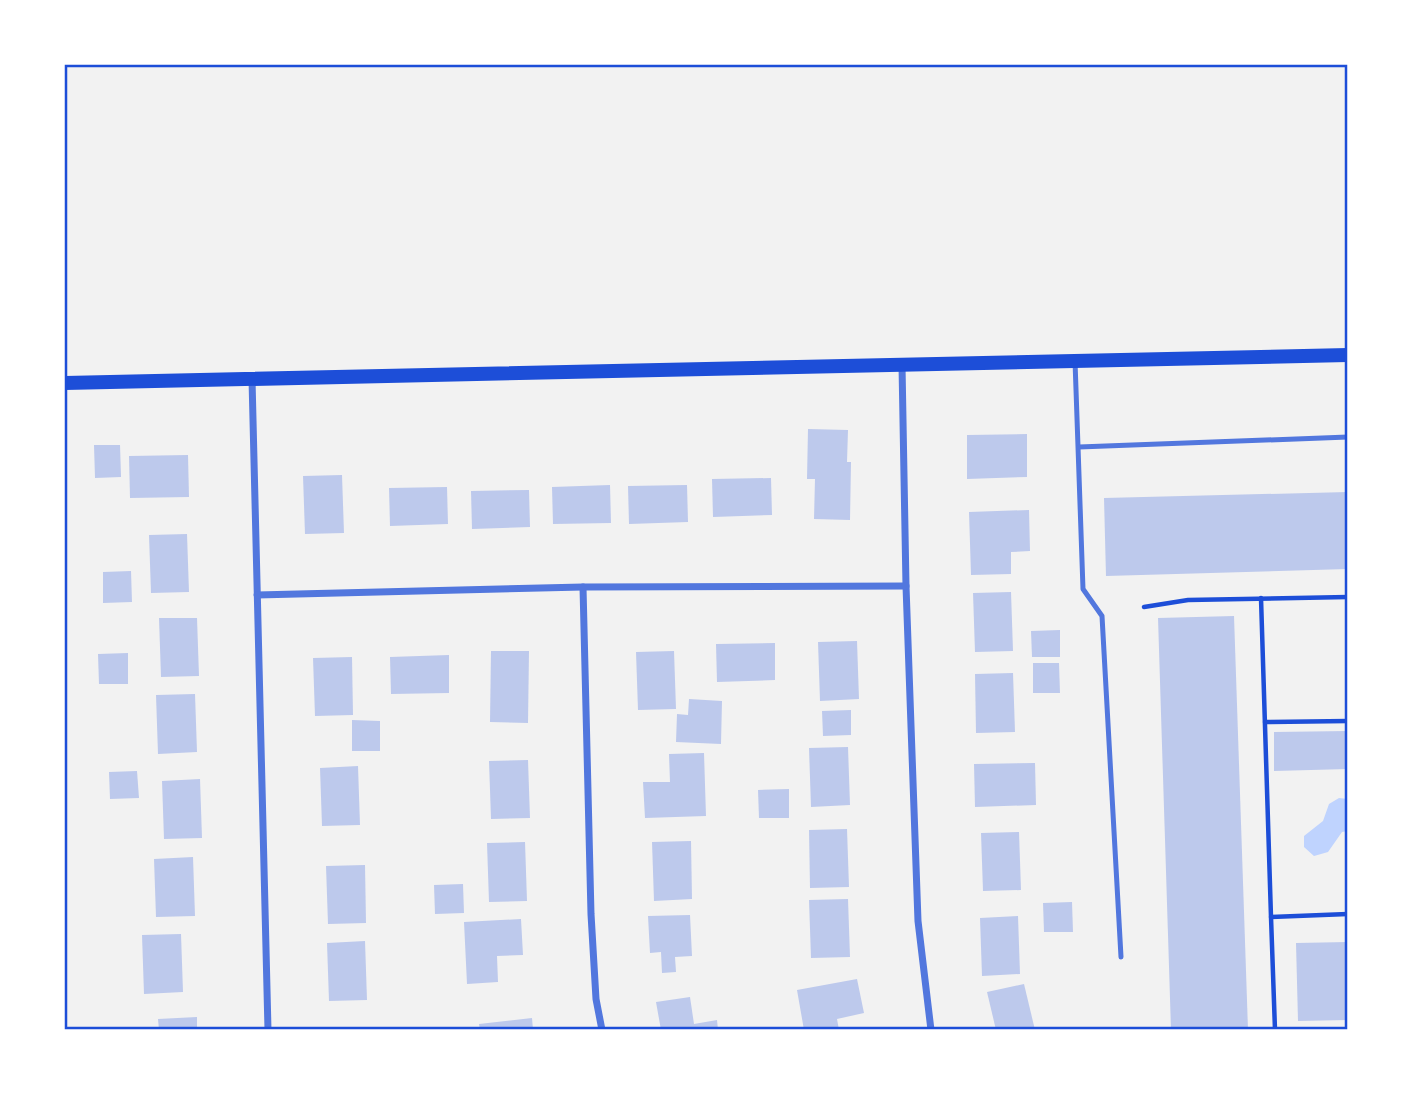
<svg xmlns="http://www.w3.org/2000/svg" width="1413" height="1095" viewBox="0 0 1413 1095" font-family="'Titillium Web',sans-serif">
<style>
.water{fill:#bfd3fe}
.building{fill:#bdc9ec}
.lines{fill:none;stroke-linecap:round;stroke-linejoin:round}
.path{stroke:#1d4ed8;stroke-width:4.5}
.service{stroke:#5277de;stroke-width:5}
.minor{stroke:#5277de;stroke-width:7}
.secondary{stroke:#1d4ed8;stroke-width:14}
.neatline{fill:none;stroke:#1d4ed8;stroke-width:2.5}
</style>
<rect width="100%" height="100%" fill="#f2f2f2"/>
<path class="water" d="M1339,798L1348,799V831L1342,832L1328,852L1314,856L1304,847V836L1323,821L1329,804Z"/>
<g class="building">
<path d="M808,429L848,430L847,462H851L850,520L814,519L815,479H807Z"/>
<path d="M1027,434V477L967,479V435Z"/>
<path d="M94,445H120L121,477L95,478Z"/>
<path d="M188,455L189,497L130,498L129,456Z"/>
<path d="M342,475L344,533L305,534L303,476Z"/>
<path d="M771,478L772,515L713,517L712,479Z"/>
<path d="M610,485L611,523L553,524L552,487Z"/>
<path d="M687,485L688,522L629,524L628,486Z"/>
<path d="M447,487L448,524L390,526L389,488Z"/>
<path d="M529,490L530,527L472,529L471,491Z"/>
<path d="M1348,492V569L1106,576L1104,498Z"/>
<path d="M1029,510L1030,551L1011,552V574L971,575L969,512Z"/>
<path d="M187,534L189,592L151,593L149,535Z"/>
<path d="M131,571L132,602L103,603V572Z"/>
<path d="M1011,592L1013,651L975,652L973,593Z"/>
<path d="M1234,616L1248,1030H1171L1158,618Z"/>
<path d="M159,618H197L199,676L161,677Z"/>
<path d="M1060,630V657H1032L1031,631Z"/>
<path d="M857,641L859,699L820,701L818,642Z"/>
<path d="M775,643V680L717,682L716,644Z"/>
<path d="M491,651H529L528,723L490,722Z"/>
<path d="M674,651L676,709L638,710L636,652Z"/>
<path d="M128,653V684H99L98,654Z"/>
<path d="M449,655V693L391,694L390,657Z"/>
<path d="M352,657L353,715L315,716L313,658Z"/>
<path d="M1033,663H1059L1060,693H1033Z"/>
<path d="M1013,673L1015,732L976,733L975,674Z"/>
<path d="M195,694L197,752L158,754L156,695Z"/>
<path d="M689,699L722,701L721,744L676,742L677,714L688,715Z"/>
<path d="M851,710V735L823,736L822,711Z"/>
<path d="M352,720L380,721V751H352Z"/>
<path d="M1348,731V769L1274,771V732Z"/>
<path d="M848,747L850,805L811,807L809,748Z"/>
<path d="M704,753L706,816L645,818L643,782H670L669,754Z"/>
<path d="M528,760L530,818L491,819L489,761Z"/>
<path d="M1035,763L1036,805L975,807L974,764Z"/>
<path d="M358,766L360,825L322,826L320,768Z"/>
<path d="M137,771L139,798L110,799L109,772Z"/>
<path d="M200,779L202,838L164,839L162,781Z"/>
<path d="M789,789V818H759L758,790Z"/>
<path d="M847,829L849,887L810,888L809,830Z"/>
<path d="M1019,832L1021,890L983,891L981,833Z"/>
<path d="M691,841L692,899L654,901L652,842Z"/>
<path d="M525,842L527,901L489,902L487,843Z"/>
<path d="M193,857L195,916L156,917L154,859Z"/>
<path d="M365,865L366,923L328,924L326,866Z"/>
<path d="M463,884L464,913L435,914L434,885Z"/>
<path d="M848,899L850,957L811,958L809,900Z"/>
<path d="M1072,902L1073,932H1044L1043,903Z"/>
<path d="M690,915L692,956L675,957L676,972L662,973L661,952L650,953L648,916Z"/>
<path d="M1018,916L1020,974L982,976L980,918Z"/>
<path d="M521,919L523,955L497,956L498,982L467,984L464,922Z"/>
<path d="M181,934L183,992L144,994L142,935Z"/>
<path d="M365,941L367,1000L329,1001L327,943Z"/>
<path d="M1348,942V1020L1298,1021L1296,943Z"/>
<path d="M857,979L864,1013L837,1019L839,1030H804L797,990Z"/>
<path d="M1024,984L1035,1030H996L987,992Z"/>
<path d="M690,997L694,1024L717,1020L718,1030H661L656,1002Z"/>
<path d="M197,1017V1030H159L158,1019Z"/>
<path d="M532,1018L533,1030H480L479,1024Z"/>
</g>
<g class="lines">
<g class="path">
<path d="M1261,598L1271,917L1348,914"/>
<path d="M1144,607L1188,600L1348,597"/>
<path d="M1265,722L1348,721"/>
<path d="M1271,917L1275,1030"/>
</g>
<g class="service">
<path d="M1075,361L1083,589L1102,616L1121,957"/>
<path d="M1079,447L1348,437"/>
</g>
<g class="minor">
<path d="M902,365L906,586L918,921L931,1030"/>
<path d="M252,379L268,1030"/>
<path d="M583,587L591,914L596,999L602,1030"/>
<path d="M257,595L583,587L906,586"/>
</g>
<path class="secondary" d="M65,383L1348,355"/>
</g>
<rect width="1413" height="1095" fill="none" stroke="#ffffff" stroke-width="133"/>
<rect x="66" y="66" width="1280" height="962" class="neatline"/>
</svg>
